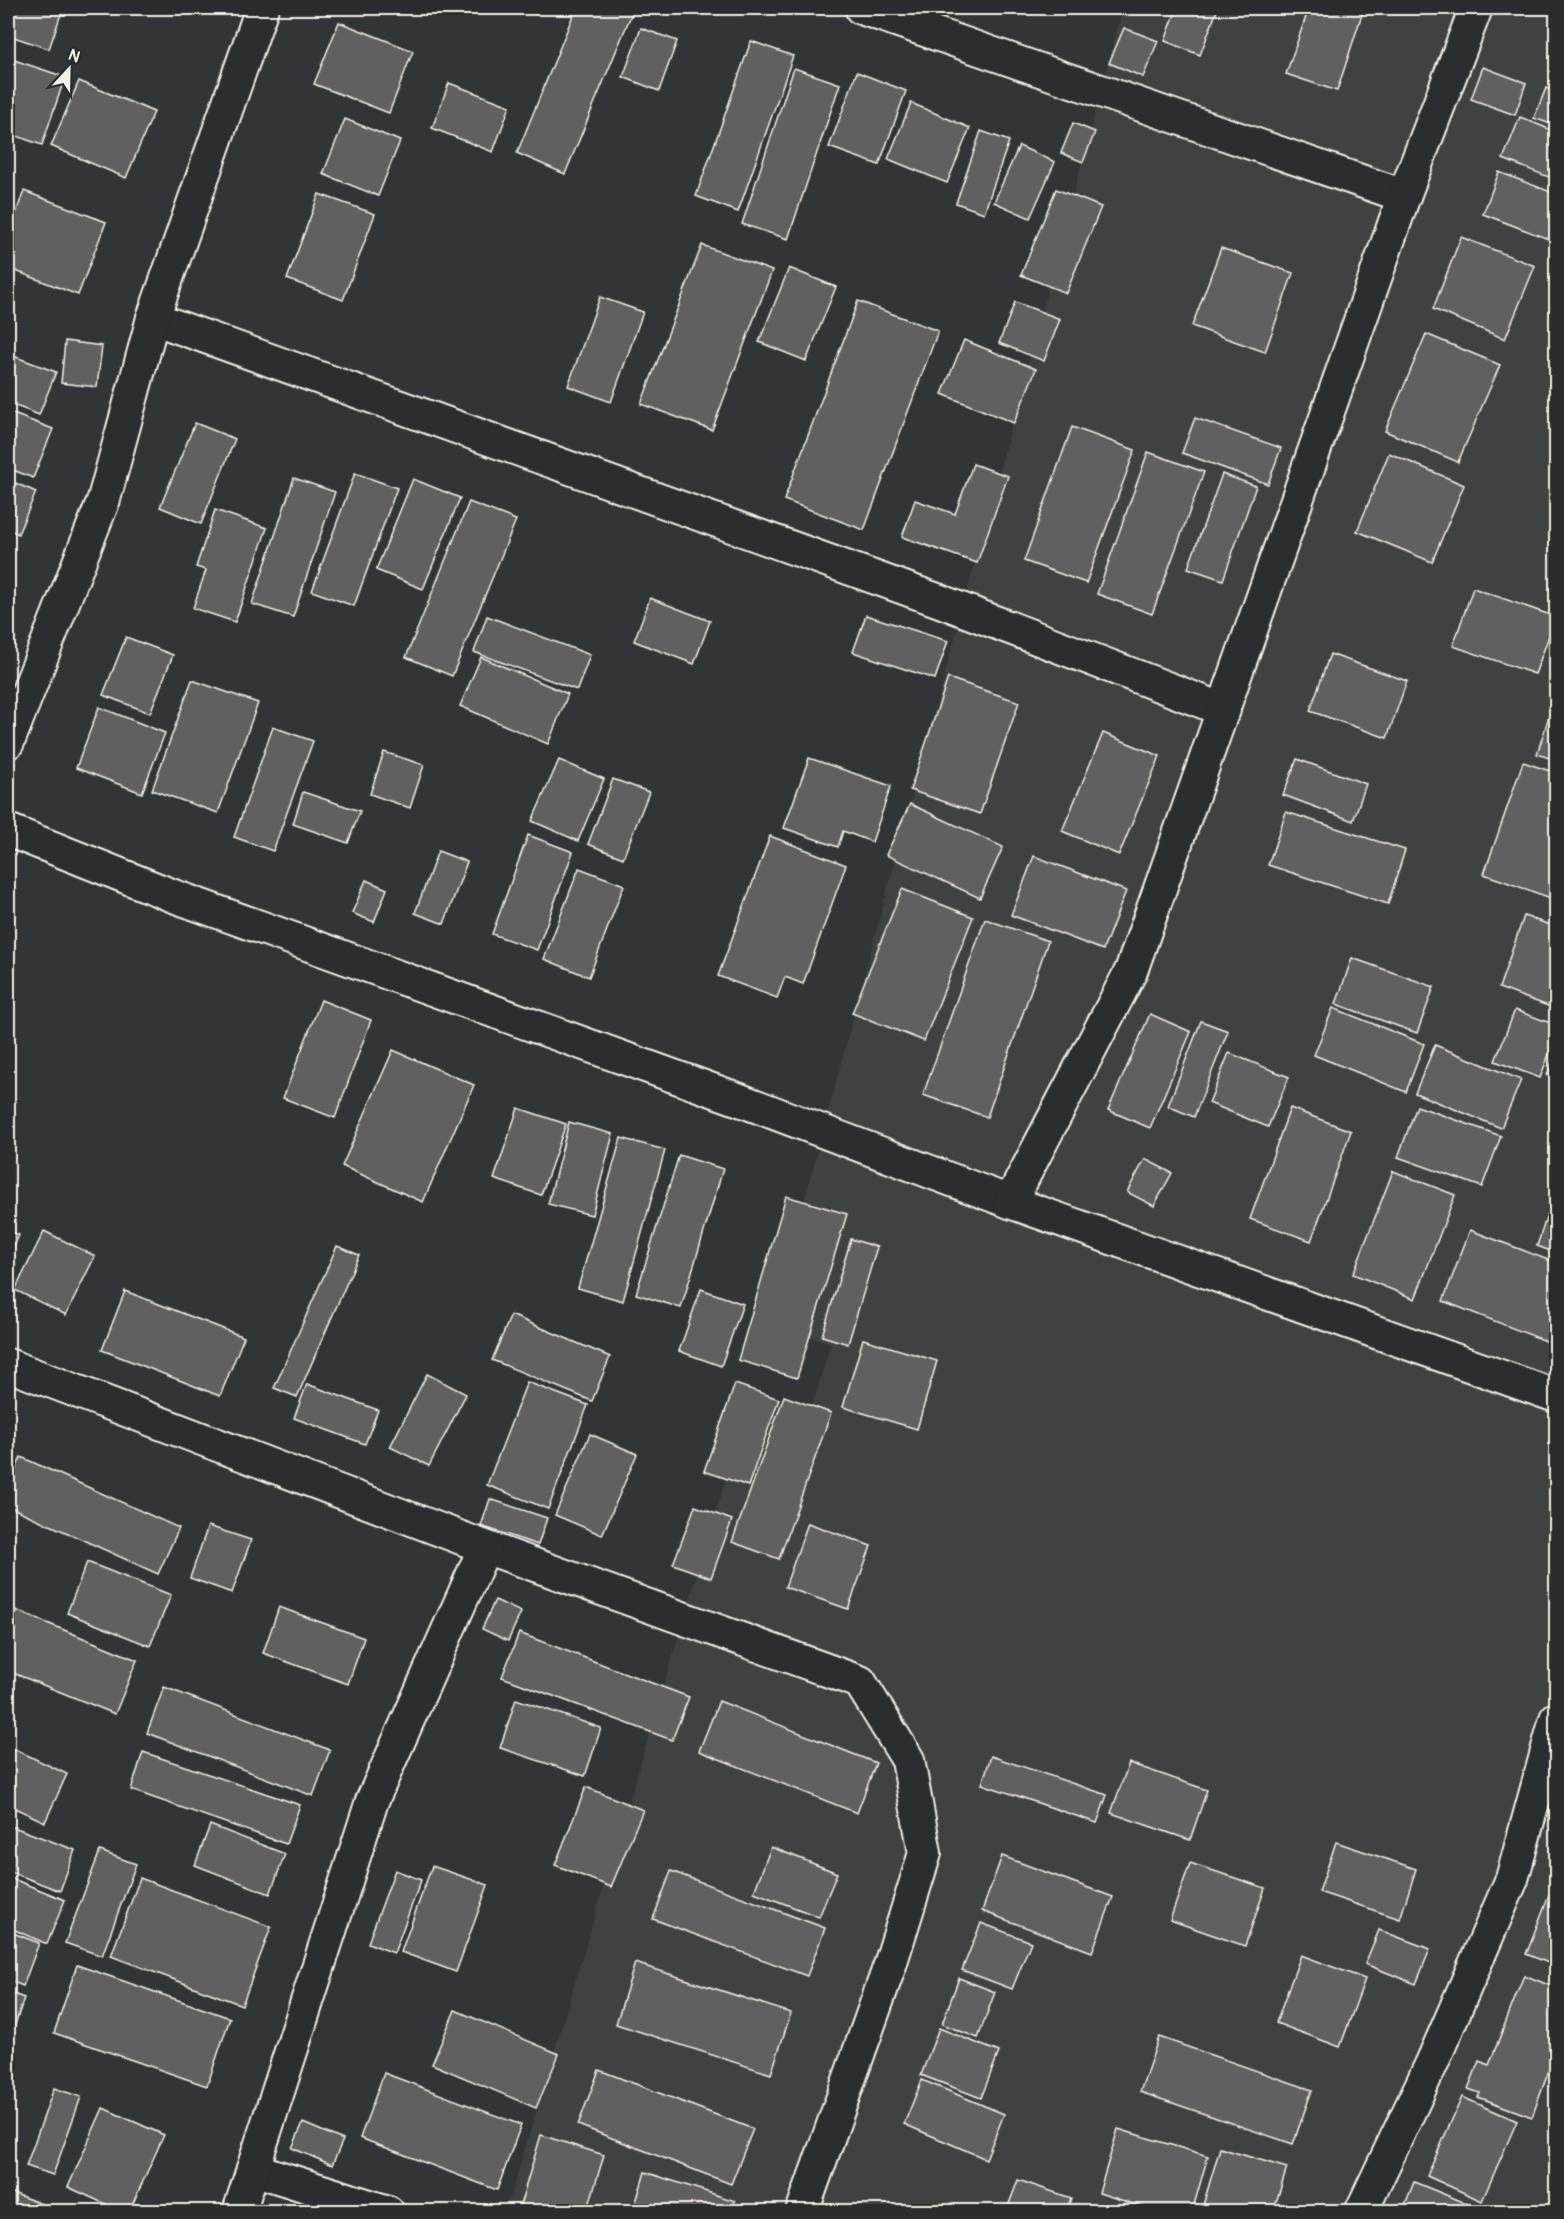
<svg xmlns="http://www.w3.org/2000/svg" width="1564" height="2219" viewBox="0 0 1564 2219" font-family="Pangolin,sans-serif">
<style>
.built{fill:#404242}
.building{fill:#5f605f;stroke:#f4f1e8;stroke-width:1.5}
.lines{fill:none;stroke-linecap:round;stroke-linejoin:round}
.minor-casing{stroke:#f4f1e8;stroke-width:36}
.minor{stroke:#2a2d2e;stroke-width:32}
</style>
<rect width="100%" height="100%" fill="#323535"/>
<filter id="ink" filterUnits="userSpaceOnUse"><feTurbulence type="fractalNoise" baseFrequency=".0167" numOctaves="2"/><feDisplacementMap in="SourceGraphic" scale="12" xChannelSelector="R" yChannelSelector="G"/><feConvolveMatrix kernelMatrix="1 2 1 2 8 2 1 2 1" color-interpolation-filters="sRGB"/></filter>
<g filter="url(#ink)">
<path class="built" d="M1123,8H1556V2211L506,2212L735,1448L794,1466L831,1343L771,1325Z"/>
<g class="building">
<path d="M8,8H63L49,49L8,35Z"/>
<path d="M576,8H634L565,174L517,153Z"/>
<path d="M1177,8H1218L1200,55L1165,41Z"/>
<path d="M1309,8H1364L1337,91L1286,74Z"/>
<path d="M339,22L413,51L389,113L314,84Z"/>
<path d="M641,28L677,41L659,91L623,77Z"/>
<path d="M1124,28L1158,41L1143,77L1109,63Z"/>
<path d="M751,41L793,56L738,212L696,196Z"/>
<path d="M8,58L65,77L42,145L8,133Z"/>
<path d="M1483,67L1526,83L1515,115L1471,99Z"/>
<path d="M794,68L840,84L788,239L742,224Z"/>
<path d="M857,72L906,91L879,165L829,147Z"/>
<path d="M79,81L154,112L126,178L51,146Z"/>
<path d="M449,83L510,106L493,152L432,128Z"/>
<path d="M1546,88L1556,92V126L1534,118Z"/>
<path d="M911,103L970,128L947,183L888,159Z"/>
<path d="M1520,117L1556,132V180L1503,159Z"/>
<path d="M345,119L400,141L378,196L323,174Z"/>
<path d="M1073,123L1095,132L1083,162L1061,153Z"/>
<path d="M981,131L1009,141L984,213L956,203Z"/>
<path d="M1019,146L1055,162L1030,218L994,202Z"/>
<path d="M1499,172L1556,194V242L1483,214Z"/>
<path d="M1056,189L1101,207L1066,293L1021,275Z"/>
<path d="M24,191L106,222L78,295L8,268V235Z"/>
<path d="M319,194L375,214L343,300L287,279Z"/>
<path d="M1461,237L1535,266L1505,339L1433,309Z"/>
<path d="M702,245L772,271L712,430L641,404Z"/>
<path d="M1221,248L1293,273L1265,352L1192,326Z"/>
<path d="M789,268L836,287L806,361L759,342Z"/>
<path d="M600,297L643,312L611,402L568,386Z"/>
<path d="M858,301L938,331L864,530L784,500Z"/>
<path d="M1015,302L1060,319L1044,361L999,343Z"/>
<path d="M1426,334L1500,365L1458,462L1385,431Z"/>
<path d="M964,340L1036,369L1014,423L942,394Z"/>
<path d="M65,341L102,346L97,387L61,383Z"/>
<path d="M8,354L56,372L39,415L8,403Z"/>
<path d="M8,412L53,429L33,478L8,468Z"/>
<path d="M1195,418L1281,448L1268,484L1182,453Z"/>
<path d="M195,423L235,439L201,524L160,507Z"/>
<path d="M1072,427L1135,450L1086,583L1024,561Z"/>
<path d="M1148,452L1204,472L1152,614L1097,594Z"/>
<path d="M1389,453L1464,485L1432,562L1357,531Z"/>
<path d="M973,464L1008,476L977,563L902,537L915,500L955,514Z"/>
<path d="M355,473L397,488L354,606L312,591Z"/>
<path d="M1222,474L1256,486L1223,580L1188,568Z"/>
<path d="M294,478L335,492L293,617L252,604Z"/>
<path d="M413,479L460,498L423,589L376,570Z"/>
<path d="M8,480L36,492L18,534L8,529Z"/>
<path d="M469,502L516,520L452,676L406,657Z"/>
<path d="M215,510L267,528L235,622L193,608L206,570L196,567Z"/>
<path d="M1473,588L1556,617L1535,674L1453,646Z"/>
<path d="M650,598L710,621L694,664L634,641Z"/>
<path d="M866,615L948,641L935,679L853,652Z"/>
<path d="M487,616L590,655L577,690L474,652Z"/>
<path d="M126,637L173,655L150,713L103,695Z"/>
<path d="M1330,654L1407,681L1387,738L1310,711Z"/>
<path d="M481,657L568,694L548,744L460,706Z"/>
<path d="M948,678L1019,702L980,814L910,790Z"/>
<path d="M192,680L258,703L218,813L152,790Z"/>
<path d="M1556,694V760L1537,754Z"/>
<path d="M99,707L165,733L142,793L76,768Z"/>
<path d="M273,727L313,741L273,851L234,837Z"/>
<path d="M1103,733L1160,756L1119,855L1062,831Z"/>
<path d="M384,752L424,765L410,808L370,794Z"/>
<path d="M809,758L891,786L872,842L843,831L838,847L784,828Z"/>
<path d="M1297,759L1366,784L1353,821L1283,795Z"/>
<path d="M559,760L604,779L578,841L532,821Z"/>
<path d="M1523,762L1556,773V900L1484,874Z"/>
<path d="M613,779L649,792L623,858L588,844Z"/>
<path d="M303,792L360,811L348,843L293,824Z"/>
<path d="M910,804L1003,847L980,898L886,855Z"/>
<path d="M1286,812L1405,850L1388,904L1268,865Z"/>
<path d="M528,835L573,852L537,950L492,934Z"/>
<path d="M770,836L846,865L803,984L785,977L777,998L718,976Z"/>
<path d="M438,851L467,862L444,924L415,913Z"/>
<path d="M1034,856L1126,891L1103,950L1011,915Z"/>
<path d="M579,868L624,885L589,977L544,959Z"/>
<path d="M366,880L387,889L374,922L352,913Z"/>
<path d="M902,889L973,917L924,1041L852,1013Z"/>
<path d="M1524,916L1556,927V1009L1499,988Z"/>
<path d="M985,919L1048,941L987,1117L923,1095Z"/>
<path d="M1352,958L1434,987L1417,1033L1336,1004Z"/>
<path d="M321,1000L371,1020L335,1118L283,1098Z"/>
<path d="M1333,1008L1424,1044L1406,1092L1314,1055Z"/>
<path d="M1515,1010L1556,1025V1036L1540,1078L1495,1061Z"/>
<path d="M1150,1014L1191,1032L1150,1128L1108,1110Z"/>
<path d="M1201,1021L1228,1031L1194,1117L1168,1106Z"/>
<path d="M1435,1045L1521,1080L1501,1128L1415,1093Z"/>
<path d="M393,1050L474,1085L423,1202L342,1166Z"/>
<path d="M1556,1052V1079L1547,1075Z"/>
<path d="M1229,1053L1289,1077L1268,1127L1209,1103Z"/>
<path d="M1417,1106L1501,1136L1482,1187L1398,1157Z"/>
<path d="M518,1108L566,1124L541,1195L494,1179Z"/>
<path d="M1290,1108L1351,1131L1311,1241L1250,1219Z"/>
<path d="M569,1122L613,1134L592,1215L548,1204Z"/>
<path d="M621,1138L665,1150L623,1301L578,1288Z"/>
<path d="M679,1155L723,1169L681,1308L636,1294Z"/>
<path d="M1145,1159L1172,1173L1154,1206L1127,1192Z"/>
<path d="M1393,1171L1455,1195L1415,1299L1353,1274Z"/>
<path d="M786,1196L847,1214L797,1378L738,1360Z"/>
<path d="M1547,1215L1556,1219V1253L1537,1246Z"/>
<path d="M8,1230L19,1235L8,1261Z"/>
<path d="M1470,1230L1556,1263V1345L1443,1301Z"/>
<path d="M44,1231L95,1256L66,1315L15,1290Z"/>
<path d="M851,1239L877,1247L848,1344L822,1336Z"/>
<path d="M337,1246L359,1255L297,1397L274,1388Z"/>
<path d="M701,1289L743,1304L721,1366L679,1351Z"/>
<path d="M125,1291L244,1337L220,1396L102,1350Z"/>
<path d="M511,1315L610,1357L592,1401L492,1360Z"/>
<path d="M863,1339L937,1361L917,1429L843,1407Z"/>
<path d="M427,1374L466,1394L429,1466L390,1447Z"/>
<path d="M527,1382L588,1405L548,1509L487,1485Z"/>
<path d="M307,1384L378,1410L365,1444L294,1418Z"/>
<path d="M735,1384L779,1399L748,1486L704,1471Z"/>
<path d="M784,1396L831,1413L779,1559L732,1542Z"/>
<path d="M590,1434L637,1454L602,1535L555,1515Z"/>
<path d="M21,1457L179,1528L158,1574L8,1506V1488Z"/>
<path d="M490,1499L547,1518L538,1545L481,1526Z"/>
<path d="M695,1506L732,1520L711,1578L673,1564Z"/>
<path d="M808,1523L871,1546L848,1609L785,1587Z"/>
<path d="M208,1526L251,1540L232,1593L190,1578Z"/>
<path d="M87,1562L171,1595L150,1646L67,1613Z"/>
<path d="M495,1600L521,1612L508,1641L482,1629Z"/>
<path d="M8,1607L137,1660L115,1714L8,1671Z"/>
<path d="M279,1607L364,1638L348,1684L263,1653Z"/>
<path d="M519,1633L689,1697L672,1740L502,1677Z"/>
<path d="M164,1687L330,1750L313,1796L147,1733Z"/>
<path d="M516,1699L601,1728L585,1776L500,1748Z"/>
<path d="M719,1701L876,1763L857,1813L699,1751Z"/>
<path d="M8,1746L67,1774L45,1822L8,1805Z"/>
<path d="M143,1752L300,1805L286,1844L131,1790Z"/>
<path d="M991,1756L1107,1795L1097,1823L982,1784Z"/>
<path d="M1129,1763L1207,1790L1190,1840L1111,1813Z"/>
<path d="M586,1787L643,1810L611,1887L555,1865Z"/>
<path d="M8,1825L75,1850L60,1891L8,1871Z"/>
<path d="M210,1825L285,1854L270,1894L195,1865Z"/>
<path d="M1336,1842L1416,1869L1400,1919L1319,1892Z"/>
<path d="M771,1847L837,1873L819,1917L754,1892Z"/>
<path d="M100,1851L136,1864L102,1956L65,1943Z"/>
<path d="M1002,1856L1113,1897L1092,1952L982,1911Z"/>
<path d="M1190,1863L1265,1888L1245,1946L1170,1920Z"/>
<path d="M432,1866L488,1885L456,1972L401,1952Z"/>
<path d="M395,1870L421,1880L394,1953L368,1943Z"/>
<path d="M671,1871L825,1928L807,1976L653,1919Z"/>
<path d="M8,1877L65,1900L47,1944L8,1927Z"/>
<path d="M140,1878L271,1927L242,2005L111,1956Z"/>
<path d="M1555,1879L1556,1880V1966L1526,1954Z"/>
<path d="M981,1923L1031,1942L1012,1989L962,1970Z"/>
<path d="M1379,1930L1430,1949L1416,1984L1365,1964Z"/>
<path d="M8,1931L39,1943L23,1986L8,1980Z"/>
<path d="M1301,1955L1365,1979L1340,2047L1276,2023Z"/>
<path d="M635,1963L791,2013L771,2074L616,2024Z"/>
<path d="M77,1965L230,2018L207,2086L54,2033Z"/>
<path d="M1524,1975L1556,1988V2051L1532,2117L1478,2097L1480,2093L1468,2089L1479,2061L1489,2065Z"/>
<path d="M959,1978L995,1992L978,2038L942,2024Z"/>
<path d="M8,1992L24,1998L8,2046Z"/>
<path d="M455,2010L559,2054L536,2108L432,2064Z"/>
<path d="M939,2028L999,2052L981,2098L921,2075Z"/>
<path d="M1159,2037L1312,2090L1293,2144L1140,2092Z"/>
<path d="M599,2070L753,2129L731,2184L578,2125Z"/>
<path d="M384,2073L521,2125L497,2190L360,2138Z"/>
<path d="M922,2080L1004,2114L986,2159L904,2124Z"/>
<path d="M54,2088L81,2097L53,2175L26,2166Z"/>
<path d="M1462,2097L1517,2121L1482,2201L1427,2176Z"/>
<path d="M103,2108L164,2135L129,2212H123L68,2187Z"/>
<path d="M303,2123L343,2140L332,2165L292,2148Z"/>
<path d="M1118,2129L1208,2156L1192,2212H1159L1099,2193Z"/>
<path d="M541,2135L604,2155L587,2212H518Z"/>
<path d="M1220,2148L1287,2168L1273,2212H1201Z"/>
<path d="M645,2172L735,2201L732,2212H633Z"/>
<path d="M1018,2180L1071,2198L1066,2212H1006Z"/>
<path d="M1414,2182L1478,2208L1477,2212H1402Z"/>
<path d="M10,2192L63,2212H8Z"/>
</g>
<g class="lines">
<g class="minor-casing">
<g id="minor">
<path d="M861,8L1404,196"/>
<path d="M153,318L940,601L1224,710"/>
<path d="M8,742L104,499L153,318L262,8"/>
<path d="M8,830L171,895L740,1100L1010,1202L1556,1396"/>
<path d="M1010,1202L1131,971L1404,196L1476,8"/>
<path d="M8,1365L485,1547L860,1682L908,1760L925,1853L890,1965L802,2212"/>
<path d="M253,2169L388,2212"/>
<path d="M239,2212L372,1801L485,1547"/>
<path d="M1361,2212L1432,2063L1512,1879L1556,1719"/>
</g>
</g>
<use href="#minor" class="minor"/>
</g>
</g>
<rect width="1564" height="2219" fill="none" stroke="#2a2d2e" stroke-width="30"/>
<rect x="15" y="15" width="1534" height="2189" fill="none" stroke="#f4f1e8" stroke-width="2" filter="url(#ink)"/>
<g transform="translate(69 69) rotate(22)" stroke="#2a2d2e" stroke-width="4.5" paint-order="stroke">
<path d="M0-4.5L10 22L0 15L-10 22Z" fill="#f4f1e8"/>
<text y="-9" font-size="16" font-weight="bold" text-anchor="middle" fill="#f4f1e8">N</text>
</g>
</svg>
